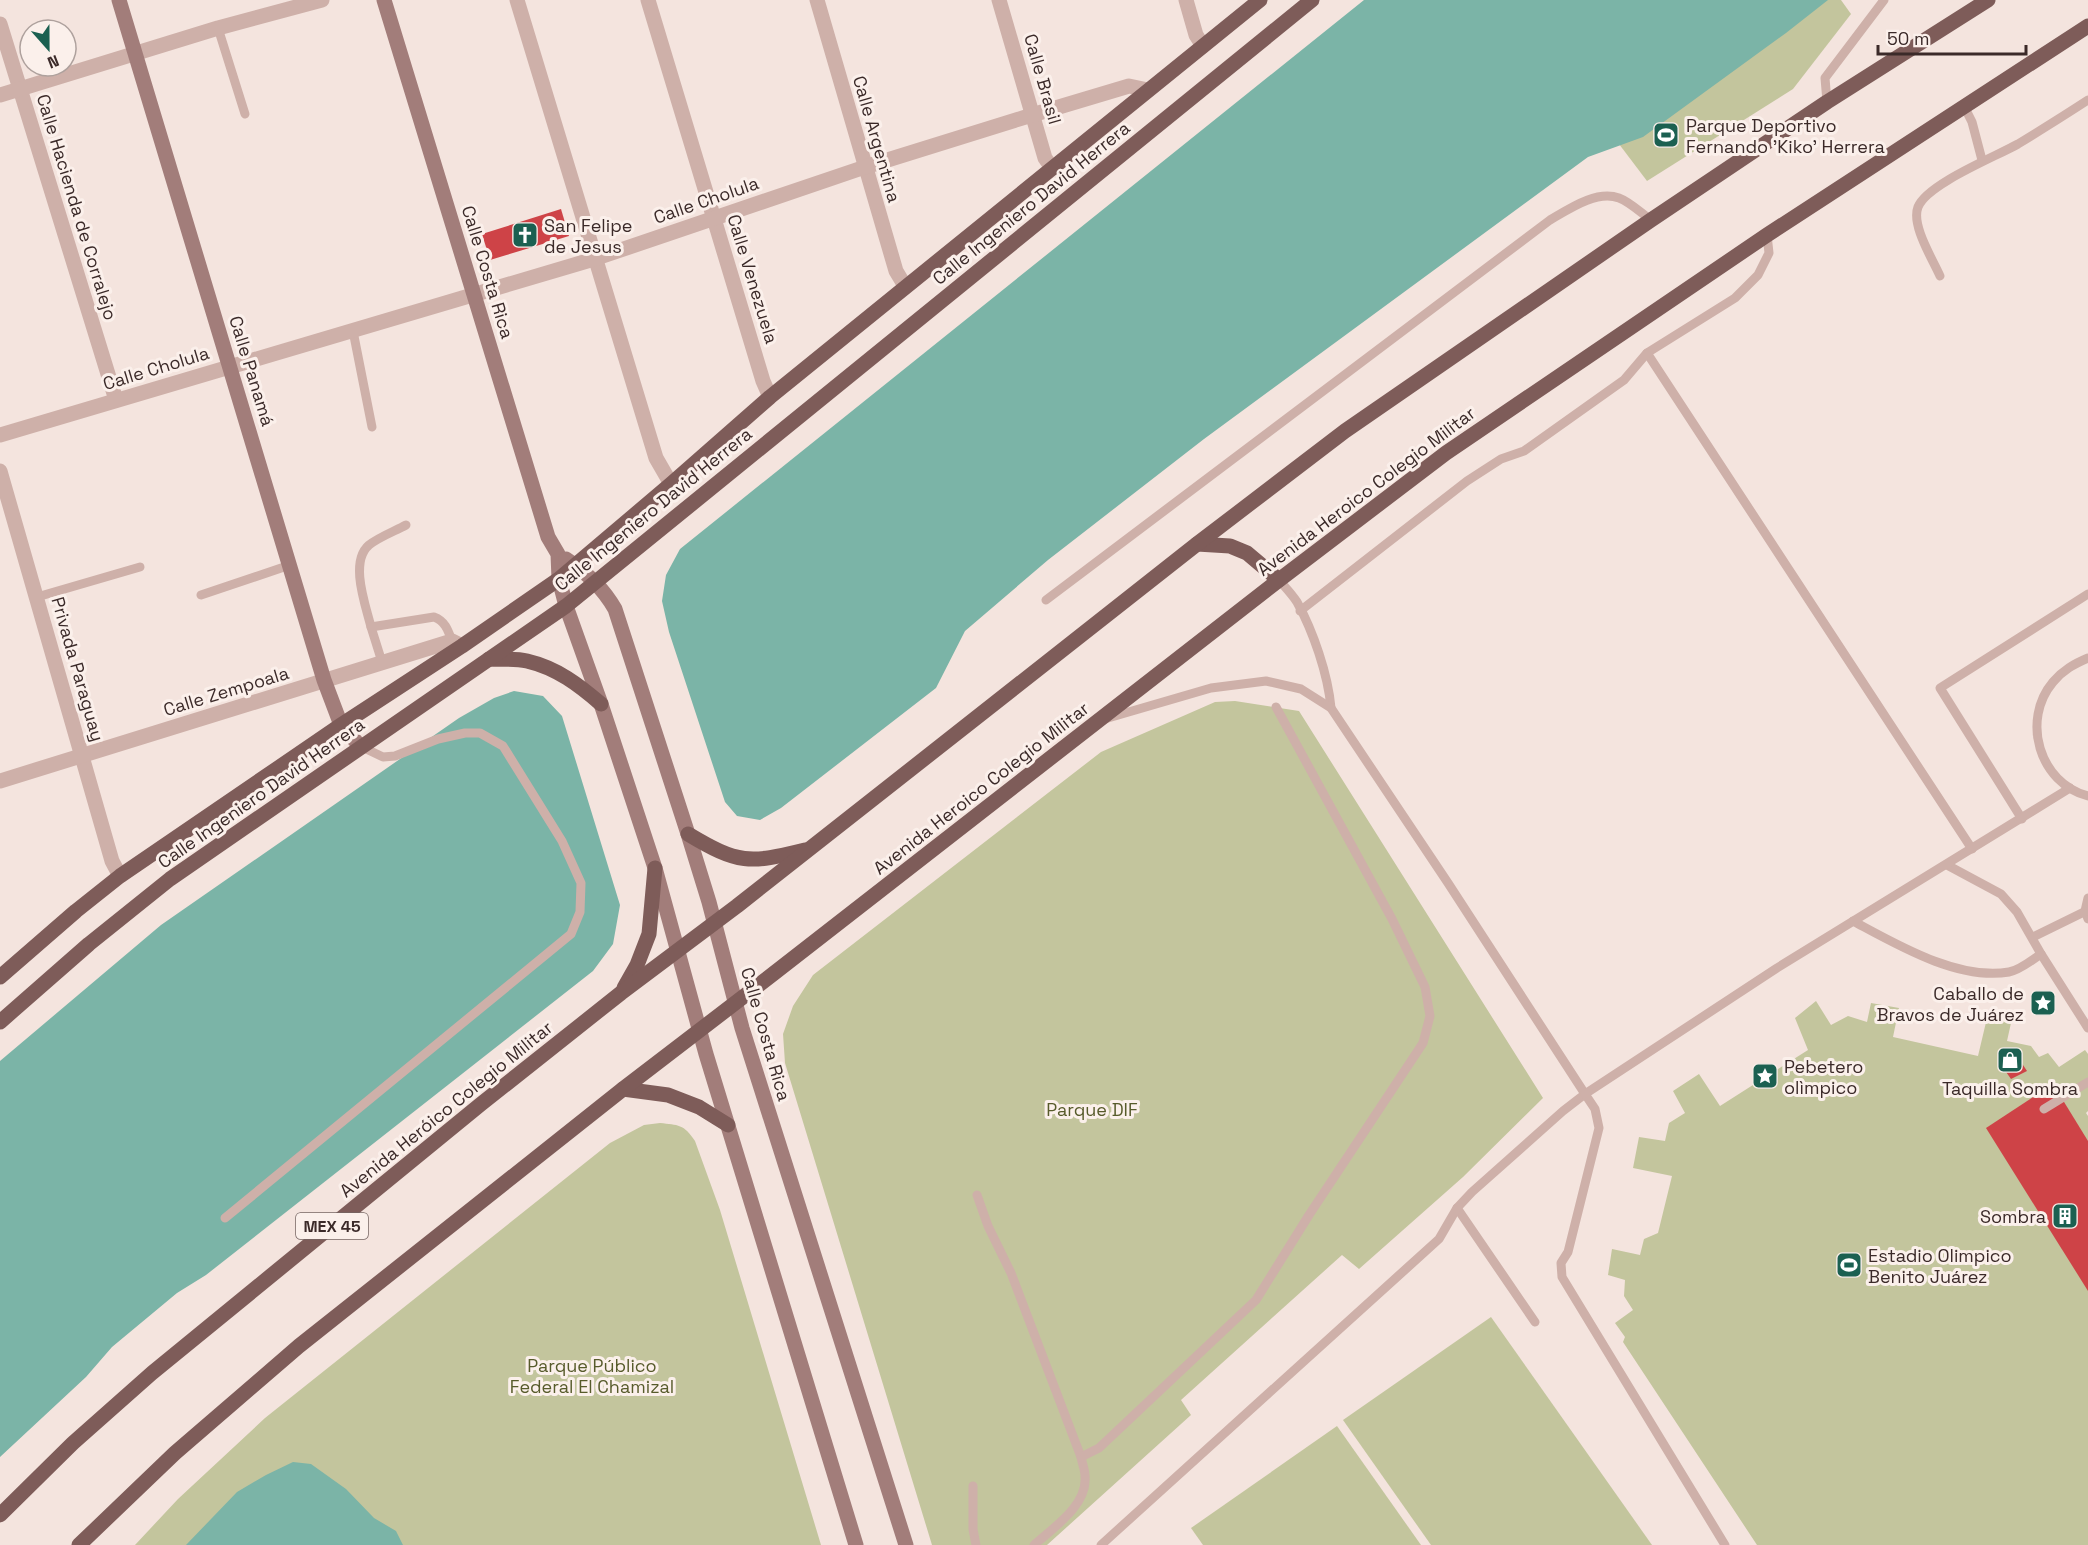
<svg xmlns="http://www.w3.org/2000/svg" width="2088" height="1545" viewBox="0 0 2088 1545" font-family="'Space Grotesk',sans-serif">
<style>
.green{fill:#c3c59d}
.water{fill:#7bb4a7}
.building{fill:#ce4347}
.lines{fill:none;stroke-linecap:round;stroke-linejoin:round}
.lane{stroke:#ceb0a9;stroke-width:9}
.street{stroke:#ceb0a9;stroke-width:15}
.secondary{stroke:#a27d7a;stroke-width:15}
.primary{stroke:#7e5c59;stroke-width:15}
.labels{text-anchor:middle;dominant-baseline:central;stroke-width:6;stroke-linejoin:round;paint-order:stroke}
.shield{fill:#fbf0eb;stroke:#756563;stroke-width:1.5}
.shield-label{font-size:16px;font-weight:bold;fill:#3b2a29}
.street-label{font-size:18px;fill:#3b2a29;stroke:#fbf0eb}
.poi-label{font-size:18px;fill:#3b2a29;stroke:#fbf0eb;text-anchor:start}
.park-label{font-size:18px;fill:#575b2b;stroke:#fbf0eb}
</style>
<rect width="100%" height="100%" fill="#f4e4de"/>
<g class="green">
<path d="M1510,0H1841L1851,14L1793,89L1647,181Z"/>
<path d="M1235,701L1299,711L1543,1098L1463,1177L1359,1269L1342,1255L1181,1400L1191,1415L1047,1545H932L785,1063L783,1034L793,1006L813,975L1101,752L1215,702Z"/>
<path d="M1816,1001L1831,1025L1848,1016L1867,1022L1871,1003L1899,1008L1893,1037L1978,1056L1987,1018L2011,1023L2007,1041L2031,1046L2039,1057L2048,1053L2059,1067L2085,1050L2088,1054V1111L2086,1113L2088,1116V1545H1757L1623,1342L1625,1337L1615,1323L1633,1310L1624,1296L1625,1280L1608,1275L1612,1249L1640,1255L1644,1239L1658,1233L1672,1176L1633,1168L1639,1137L1665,1141L1669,1123L1685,1113L1673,1091L1699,1074L1720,1106L1808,1050L1795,1018Z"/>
<path d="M660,1123C678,1125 684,1124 695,1141L720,1210L821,1545H135L178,1499L265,1418L610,1143L644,1125Z"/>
<path d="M1491,1317L1652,1545H1431L1343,1420Z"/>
<path d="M1337,1426L1421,1545H1203L1191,1528Z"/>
</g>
<g class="water">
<path d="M1364,0H1828L1786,33L1643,137L1588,157L1204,439L1048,560L965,631L936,688L781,808L760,820L737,816L725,802L669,632L662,601L666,575L680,549Z"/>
<path d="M514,691L543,696L562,716L620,905L613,944L593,971L206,1275L177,1293L112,1347L86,1377L0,1457V1061L161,925L459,718L494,698Z"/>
<path d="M293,1462L311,1464L346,1489L374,1518L396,1531L403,1545H186L237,1492L266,1475Z"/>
</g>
<g class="building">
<path d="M561,209L569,236L490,260L482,234Z"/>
<path d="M2003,1050L2015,1053L2027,1071L2011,1079L2004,1069L1999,1067Z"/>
<path d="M2053,1084L2088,1141V1291L1986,1128Z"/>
</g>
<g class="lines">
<g class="lane">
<path d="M218,28L245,114"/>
<path d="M1827,102L1825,78L1884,0"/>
<path d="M1964,106L1972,122L1982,160"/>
<path d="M1940,276C1932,258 1911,225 1918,207C1927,184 1995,157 2018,144C2041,130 2065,115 2088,100"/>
<path d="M353,331L372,427"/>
<path d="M1647,353L1972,849"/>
<path d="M1279,580C1285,587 1292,594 1297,602C1313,631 1328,674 1331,708"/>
<path d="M201,595L290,565"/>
<path d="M37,597L140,567"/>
<path d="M1046,600L1550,220C1569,209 1596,190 1619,198C1630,202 1641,213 1651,220"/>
<path d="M1300,611L1467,481L1501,459L1524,451L1624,380L1647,353L1735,298L1758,275L1769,253L1767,235"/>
<path d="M371,627C366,606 349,562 369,545C379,537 395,531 406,525"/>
<path d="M2088,658C2074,664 2063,670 2053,682C2021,720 2039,783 2088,796"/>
<path d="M382,662L371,627L434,617C445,621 448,630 452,641"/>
<path d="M2022,819L1940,688L2088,594"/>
<path d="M1947,865L2001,894L2017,912L2041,954"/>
<path d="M2088,898L2085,911L2088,919"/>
<path d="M1853,921C1896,944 1958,981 2009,972C2020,970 2032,960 2041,954L2088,1028"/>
<path d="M2033,937L2088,910"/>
<path d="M2044,1109L2088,1082"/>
<path d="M977,1195L988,1226L1011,1273L1081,1457C1082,1463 1085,1470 1085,1476C1088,1505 1053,1528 1034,1545"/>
<path d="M1457,1208L1535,1322"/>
<path d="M225,1218L571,934L580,912L581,883L562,841L503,746L480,733H465L438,739L395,756L383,757L360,746"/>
<path d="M1081,1457L1099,1448L1256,1300L1309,1215L1423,1043L1430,1016L1425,987L1392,919L1276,707"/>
<path d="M973,1486V1529L976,1545"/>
<path d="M1101,1545L1439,1239L1457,1208L1472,1192L1563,1111L1585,1094L1448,883L1331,708L1301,689L1266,681L1211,688L1108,718"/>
<path d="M1725,1545L1562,1277L1561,1263L1568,1252L1599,1128L1595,1109L1585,1094L1777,968L2070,788"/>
</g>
<g class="street">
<path d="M517,0L656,458L671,484"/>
<path d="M648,0L763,381L770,397"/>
<path d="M817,0L896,271L905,286"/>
<path d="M999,0L1045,158L1052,168"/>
<path d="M1186,0L1196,35L1203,46"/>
<path d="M0,24L116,400"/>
<path d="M0,95L218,28L322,0"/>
<path d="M0,435L594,259L865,167L1032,115L1129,86L1148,90"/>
<path d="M0,471L112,861L120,876"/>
<path d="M0,781L452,641L462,646"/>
</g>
<g class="secondary">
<path d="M119,0L324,680L341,725L360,746"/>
<path d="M384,0L548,537L558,554L559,579L566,606L601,704L655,868L706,1054L856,1545"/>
<path d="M566,559C586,572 603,588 615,609L688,834L709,902L742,1028L906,1545"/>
</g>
<g class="primary">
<path d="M1197,544L1230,546L1247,553L1279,580"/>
<path d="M489,659C501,660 515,658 527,661C557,668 579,685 601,704"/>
<path d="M688,834C738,864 749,864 805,850"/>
<path d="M0,977L76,911L120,876L341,725L462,646L559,579L671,484L770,397L1260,0"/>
<path d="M624,988L637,965L649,934L655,868"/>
<path d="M0,1022L89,944L170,879L566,606L1312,0"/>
<path d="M623,1089L668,1095L699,1107L728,1125"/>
<path d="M0,1515L73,1443L152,1373L481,1104L621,993L737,906L1197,544L1345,431L1651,220L1827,102L1988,0"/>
<path d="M79,1545L175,1453L299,1346L623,1089L773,974L1279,580L1446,453L1767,235L2088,26"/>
</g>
</g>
<defs>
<g id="stadium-square" transform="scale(1.35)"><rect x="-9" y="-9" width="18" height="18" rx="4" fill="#1b6051" stroke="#fbf0eb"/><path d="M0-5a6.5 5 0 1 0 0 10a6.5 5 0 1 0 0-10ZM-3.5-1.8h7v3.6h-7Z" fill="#fff"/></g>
<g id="church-square" transform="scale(1.35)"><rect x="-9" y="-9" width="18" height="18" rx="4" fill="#1b6051" stroke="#fbf0eb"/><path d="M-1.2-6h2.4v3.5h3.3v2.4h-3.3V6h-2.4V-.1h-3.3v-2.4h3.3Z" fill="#fff"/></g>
<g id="sight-square" transform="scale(1.35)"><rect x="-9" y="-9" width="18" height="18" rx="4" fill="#1b6051" stroke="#fbf0eb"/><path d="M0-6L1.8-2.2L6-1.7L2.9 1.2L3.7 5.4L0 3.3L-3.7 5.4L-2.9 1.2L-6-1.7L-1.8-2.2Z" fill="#fff"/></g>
<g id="shop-square" transform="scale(1.35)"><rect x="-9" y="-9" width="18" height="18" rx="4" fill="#1b6051" stroke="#fbf0eb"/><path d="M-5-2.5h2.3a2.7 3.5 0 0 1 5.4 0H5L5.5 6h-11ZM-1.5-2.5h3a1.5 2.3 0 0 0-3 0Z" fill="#fff"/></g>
<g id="building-square" transform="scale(1.35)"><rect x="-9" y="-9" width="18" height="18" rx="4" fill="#1b6051" stroke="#fbf0eb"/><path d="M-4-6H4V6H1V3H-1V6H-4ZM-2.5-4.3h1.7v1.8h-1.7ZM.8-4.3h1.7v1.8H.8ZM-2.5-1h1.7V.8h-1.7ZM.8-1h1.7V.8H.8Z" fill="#fff"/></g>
</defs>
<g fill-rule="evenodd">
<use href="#stadium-square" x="1666" y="135"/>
<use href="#church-square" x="525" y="235"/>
<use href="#sight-square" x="2043" y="1003"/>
<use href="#shop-square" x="2010" y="1060"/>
<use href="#sight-square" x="1765" y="1076"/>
<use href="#building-square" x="2065" y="1216"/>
<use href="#stadium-square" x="1849" y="1265"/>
</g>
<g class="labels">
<rect class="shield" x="296" y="1213" width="72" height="26" rx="4.5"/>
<g class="shield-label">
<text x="332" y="1226">MEX 45</text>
</g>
<g class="street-label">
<text transform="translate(1043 79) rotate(74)">Calle Brasil</text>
<text transform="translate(877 139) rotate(74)">Calle Argentina</text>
<text transform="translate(706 200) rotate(-19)">Calle Cholula</text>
<text transform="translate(1031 203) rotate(-39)">Calle Ingeniero David Herrera</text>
<text transform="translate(77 207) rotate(73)">Calle Hacienda de Corralejo</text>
<text transform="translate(488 272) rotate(73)">Calle Costa Rica</text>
<text transform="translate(753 279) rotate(73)">Calle Venezuela</text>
<text transform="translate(156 368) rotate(-17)">Calle Cholula</text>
<text transform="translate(252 371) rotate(73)">Calle Panamá</text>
<text transform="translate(1366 491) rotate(-37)">Avenida Heroico Colegio Militar</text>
<text transform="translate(653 509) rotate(-39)">Calle Ingeniero David Herrera</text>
<text transform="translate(78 669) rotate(74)">Privada Paraguay</text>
<text transform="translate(226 691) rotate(-17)">Calle Zempoala</text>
<text transform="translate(981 788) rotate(-38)">Avenida Heroico Colegio Militar</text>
<text transform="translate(261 793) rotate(-35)">Calle Ingeniero David Herrera</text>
<text transform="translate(766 1034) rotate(74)">Calle Costa Rica</text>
<text transform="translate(446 1109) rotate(-39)">Avenida Heróico Colegio Militar</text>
</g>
<g class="poi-label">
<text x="1686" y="125">Parque Deportivo<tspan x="1686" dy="21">Fernando 'Kiko' Herrera</tspan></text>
<text x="544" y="225">San Felipe<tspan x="544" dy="21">de Jesus</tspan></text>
<text x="2024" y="993" text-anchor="end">Caballo de<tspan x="2024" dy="21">Bravos de Juárez</tspan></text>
<text x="1784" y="1066">Pebetero<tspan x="1784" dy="21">olìmpico</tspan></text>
<text x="2010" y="1088" text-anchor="middle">Taquilla Sombra</text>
<text x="2046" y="1216" text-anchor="end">Sombra</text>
<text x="1868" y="1255">Estadio Olimpico<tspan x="1868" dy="21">Benito Juárez</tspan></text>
</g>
<g class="park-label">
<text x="1092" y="1109">Parque DIF</text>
<text x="592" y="1365">Parque Público<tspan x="592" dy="21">Federal El Chamizal</tspan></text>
</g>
</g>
<g transform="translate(48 48) rotate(159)"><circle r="28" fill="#fbf0eb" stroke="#aea19d" stroke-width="1.5"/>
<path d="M0-4.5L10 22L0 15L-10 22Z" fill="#1b6051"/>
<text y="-9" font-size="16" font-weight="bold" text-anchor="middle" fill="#3b2a29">N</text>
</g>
<path d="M1878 45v9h148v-9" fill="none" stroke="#3b2a29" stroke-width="3"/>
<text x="1887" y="45" font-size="18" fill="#3b2a29" stroke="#fbf0eb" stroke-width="4.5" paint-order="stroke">50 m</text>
</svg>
